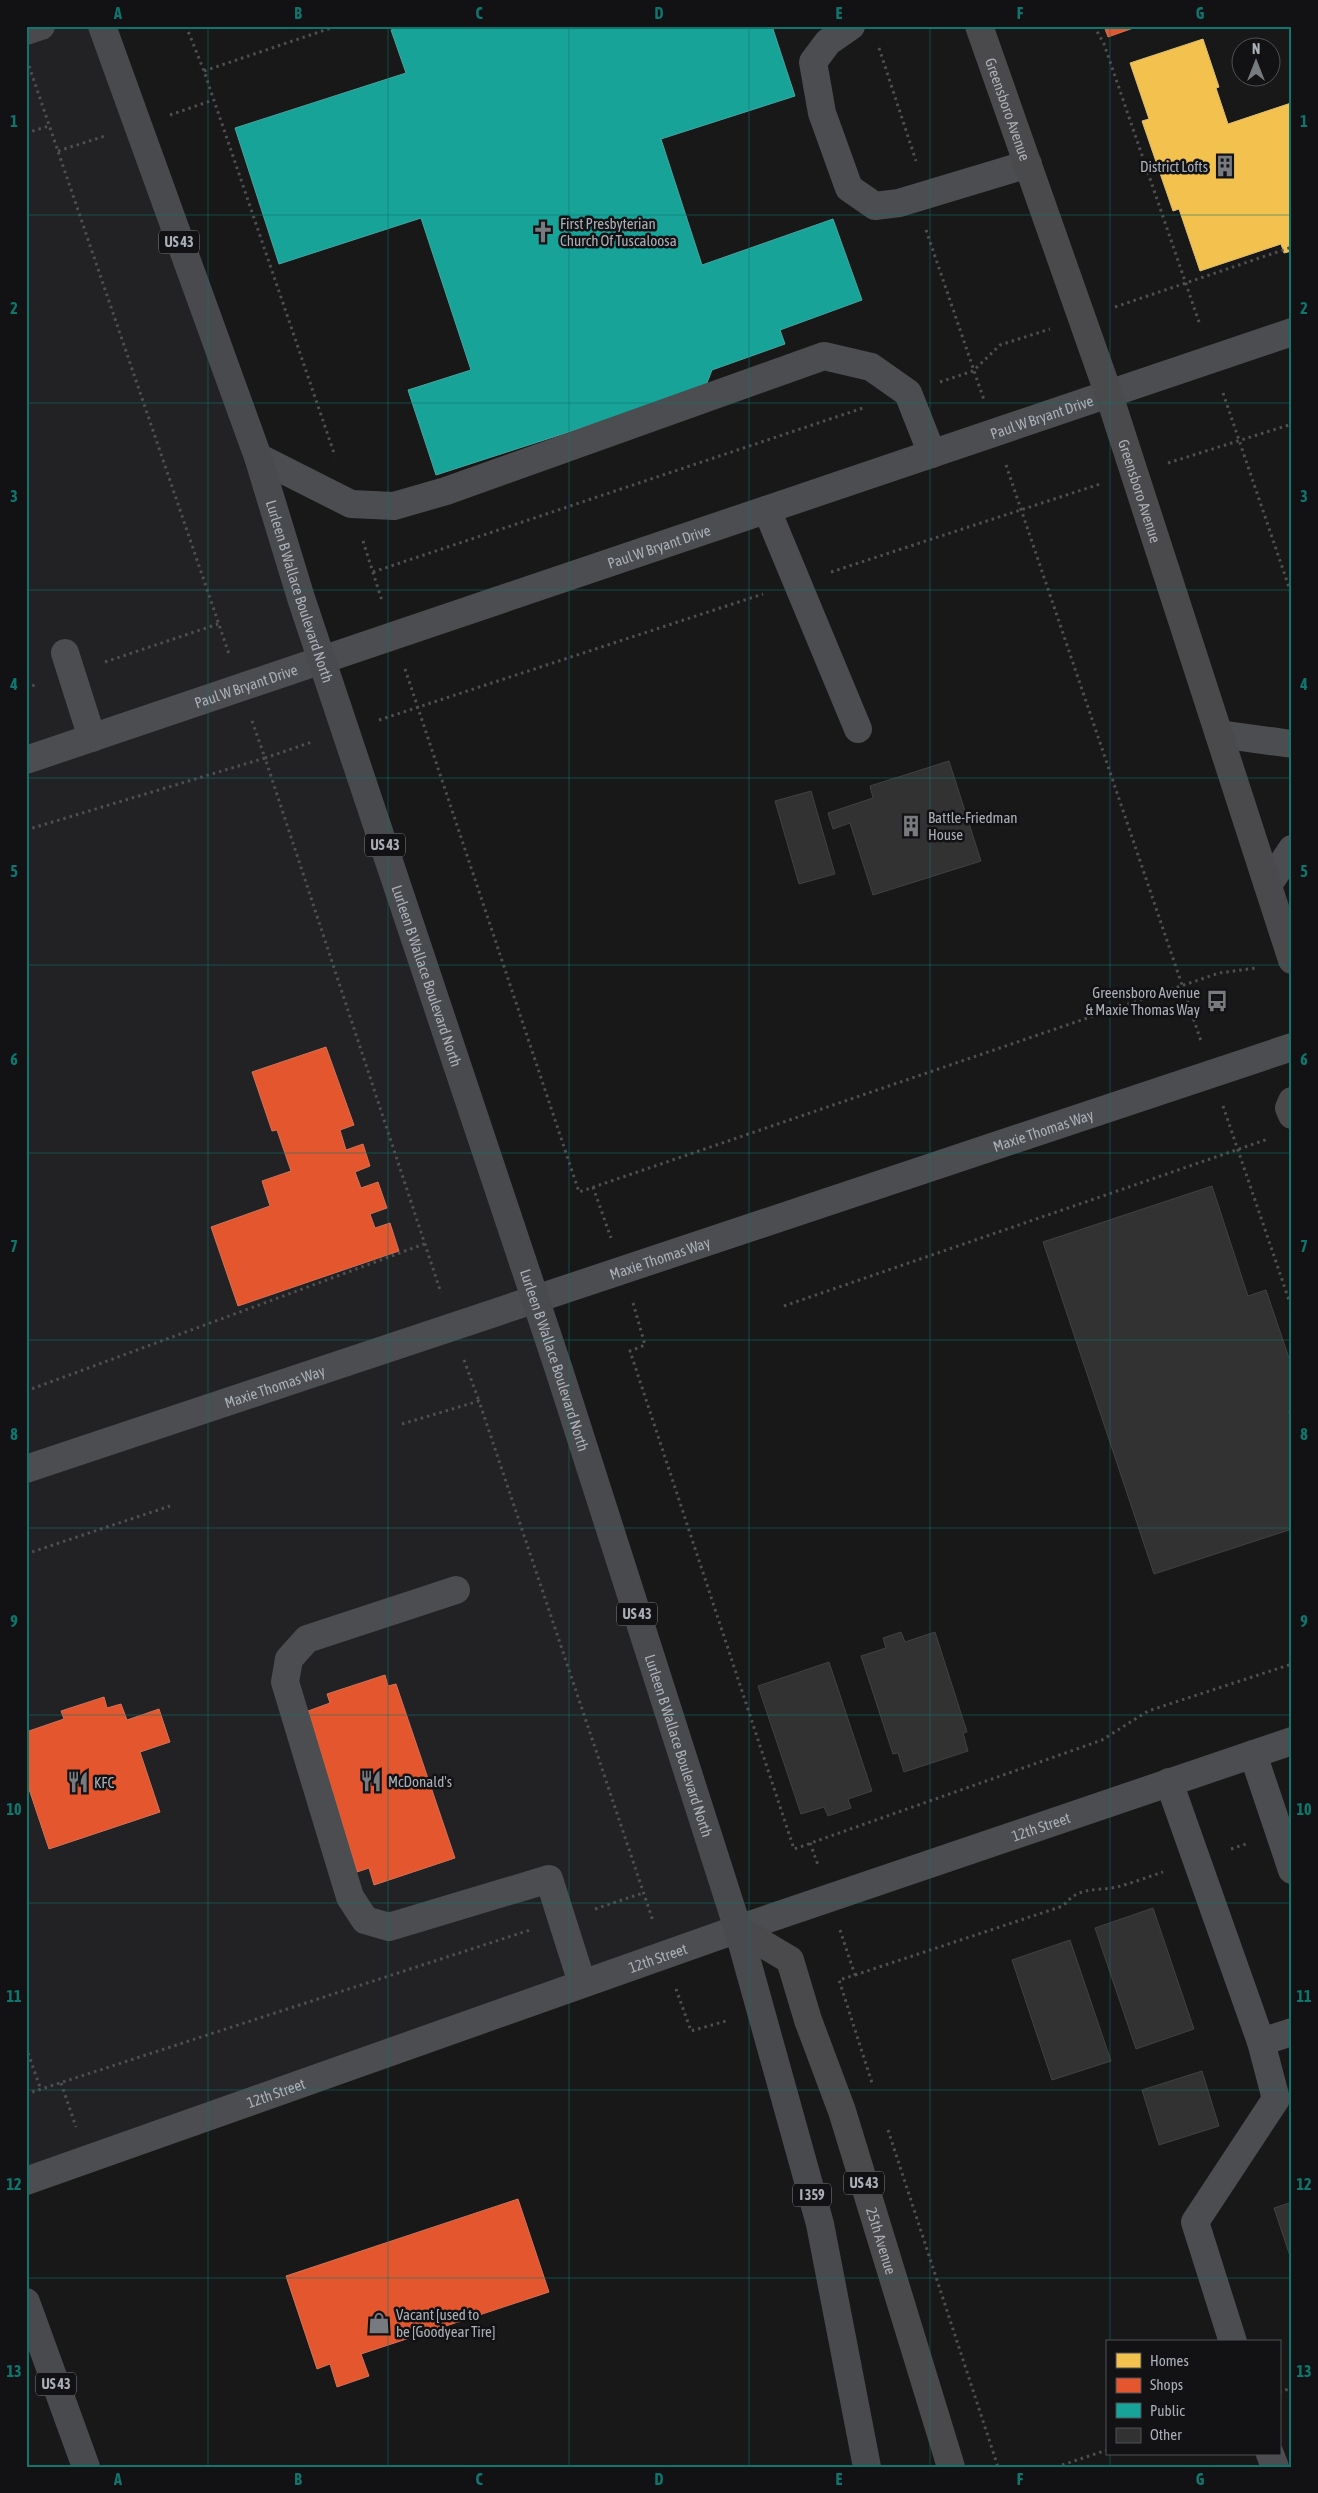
<svg xmlns="http://www.w3.org/2000/svg" width="1318" height="2493" viewBox="0 0 1318 2493" font-family="'Asap Condensed',sans-serif">
<style>
.built{fill:#222224}
.homes{fill:#f2c14e;stroke:#dcbc6e}
.shops{fill:#e4572e;stroke:#d37157}
.public{fill:#17a398;stroke:#43a7a1}
.building{fill:#323233;stroke:#404144}
.lines{fill:none;stroke-linecap:round;stroke-linejoin:round}
.path{stroke:#4e4f51;stroke-width:3;stroke-dasharray:2.5 4;stroke-linecap:butt}
.minor{stroke:#4c4d50;stroke-width:28}
.major{stroke:#4a4a4c;stroke-width:28}
.highway{stroke:#494a4d;stroke-width:28}
.grid{fill:none;stroke:#0f766e;stroke-width:1;stroke-opacity:0.55}
.labels{text-anchor:middle;dominant-baseline:central;stroke-width:5;stroke-linejoin:round;paint-order:stroke}
.shield{fill:#121214;stroke:#7c8086;stroke-width:1}
.shield-label{font-size:14px;font-weight:bold;fill:#aaafb7}
.street-label{font-size:15px;fill:#aaafb7;stroke:#121214}
.poi-label{font-size:15px;fill:#aaafb7;stroke:#121214;text-anchor:start}
.neatline{fill:none;stroke:#0f766e;stroke-width:2}
.grid-label{font-size:16px;text-anchor:middle;font-weight:bold;fill:#0f766e}
</style>
<rect width="100%" height="100%" fill="#181818"/>
<path class="built" d="M26,26H98L738,1929L26,2181Z"/>
<path class="homes" d="M1203,39L1219,87L1216,88L1228,124L1291,103L1292,251L1284,253L1281,244L1200,271L1179,209L1173,211L1142,121L1149,119L1130,63Z"/>
<g class="shops">
<path d="M1104,26H1139L1108,37Z"/>
<path d="M326,1047L354,1125L340,1130L346,1150L363,1144L370,1166L355,1172L361,1188L378,1182L387,1208L370,1214L375,1228L390,1223L399,1251L238,1306L211,1227L270,1206L262,1181L291,1171L277,1130L272,1131L252,1072Z"/>
<path d="M385,1675L388,1686L396,1684L455,1858L374,1885L369,1868L357,1872L308,1711L330,1703L327,1694Z"/>
<path d="M104,1697L107,1708L121,1704L127,1720L159,1709L170,1742L140,1752L160,1812L49,1849L26,1780V1732L64,1719L61,1711Z"/>
<path d="M518,2199L549,2292L361,2354L369,2376L337,2387L330,2364L317,2369L286,2276Z"/>
</g>
<path class="public" d="M403,26H772L795,96L661,139L702,265L833,219L862,300L780,330L785,344L712,370L705,388L436,475L408,390L471,370L421,218L279,264L235,128L406,73L391,30Z"/>
<g class="building">
<path d="M949,761L981,861L873,895L850,823L833,829L828,813L873,798L870,786Z"/>
<path d="M811,791L835,874L799,884L775,801Z"/>
<path d="M1212,1186L1248,1296L1266,1290L1292,1367V1410L1288,1411L1292,1422V1529L1154,1574L1043,1242Z"/>
<path d="M901,1632L905,1642L935,1632L967,1732L963,1733L968,1751L904,1772L898,1753L893,1754L861,1656L886,1648L883,1638Z"/>
<path d="M829,1662L872,1791L848,1799L851,1808L828,1816L824,1807L801,1814L758,1686Z"/>
<path d="M1153,1908L1194,2029L1136,2049L1095,1928Z"/>
<path d="M1070,1940L1111,2061L1052,2080L1012,1960Z"/>
<path d="M1202,2071L1219,2126L1159,2145L1142,2090Z"/>
<path d="M1292,2202V2262L1274,2208Z"/>
</g>
<g class="lines">
<g class="path">
<path d="M186,26L204,71L335,456"/>
<path d="M1094,26L1104,44L1200,325"/>
<path d="M879,48L916,161"/>
<path d="M29,66L229,654"/>
<path d="M204,71L337,26"/>
<path d="M170,115L213,100"/>
<path d="M26,133L49,126"/>
<path d="M58,151L105,136"/>
<path d="M926,230L984,400"/>
<path d="M1115,307L1292,247"/>
<path d="M940,382L973,371L1000,345L1050,329"/>
<path d="M1223,393L1292,596"/>
<path d="M1168,463L1292,424"/>
<path d="M1006,465L1201,1041"/>
<path d="M363,541L382,601"/>
<path d="M373,572L866,407"/>
<path d="M831,572L1100,484"/>
<path d="M105,662L218,624"/>
<path d="M405,669L579,1192L1219,973L1256,968"/>
<path d="M26,688L38,684"/>
<path d="M379,720L763,594"/>
<path d="M252,721L265,758L312,742"/>
<path d="M26,830L265,758L441,1293"/>
<path d="M1223,1106L1292,1309"/>
<path d="M593,1187L611,1238"/>
<path d="M633,1303L645,1345L630,1351L794,1849L1102,1740L1148,1711L1292,1664"/>
<path d="M784,1306L1268,1139"/>
<path d="M464,1360L479,1401"/>
<path d="M26,1391L424,1244"/>
<path d="M402,1424L479,1401L653,1921"/>
<path d="M26,1554L170,1506"/>
<path d="M810,1843L818,1865"/>
<path d="M1231,1849L1246,1844"/>
<path d="M595,1909L643,1893"/>
<path d="M840,1930L855,1975L839,1980L873,2086"/>
<path d="M855,1975L1063,1906C1081,1885 1093,1892 1117,1887C1132,1883 1148,1877 1163,1872"/>
<path d="M676,1989L691,2031L726,2021"/>
<path d="M26,2047L41,2090"/>
<path d="M61,2083L76,2127"/>
<path d="M26,2094L530,1930"/>
<path d="M888,2130L998,2467"/>
<path d="M1279,2392L1292,2388"/>
<path d="M1056,2467L1107,2450"/>
</g>
<g class="minor">
<path d="M851,26L828,42L813,62L822,113L849,188L875,206L899,203L1028,164"/>
<path d="M258,457L351,504L394,506L446,491L824,356L871,367L908,393L932,454"/>
<path d="M767,510L858,729"/>
<path d="M65,653L92,738"/>
<path d="M1219,734L1292,744"/>
<path id="s1" d="M26,760L1292,332"/>
<path d="M1268,885L1292,849"/>
<path id="s2" d="M26,1469L1292,1047"/>
<path d="M456,1590L307,1639L289,1659L285,1682L350,1897L365,1920L389,1927L549,1879L582,1983"/>
<path d="M1253,1754L1292,1870"/>
<path d="M1169,1782L1261,2042"/>
<path id="s3" d="M26,2181L738,1929L1292,1741"/>
<path d="M1233,2342L1195,2222L1276,2099L1261,2042L1292,2032"/>
<path d="M1270,2454L1275,2467"/>
</g>
<g class="major">
<path id="s4" d="M979,26L1109,395L1292,960"/>
<path d="M26,31L41,26"/>
<path d="M1292,1101L1289,1108L1292,1115"/>
<path id="s5" d="M738,1929L790,1960L808,2020L842,2111L951,2467"/>
</g>
<g class="highway">
<path id="s6" d="M102,26L258,457L301,598L559,1370L738,1929L820,2224L867,2467"/>
<path d="M26,2302L86,2467"/>
</g>
</g>
<path class="grid" d="M208,26V2467M388,26V2467M569,26V2467M749,26V2467M930,26V2467M1110,26V2342M26,215H1292M26,403H1292M26,590H1292M26,778H1292M26,965H1292M26,1153H1292M26,1340H1292M26,1528H1292M26,1715H1292M26,1903H1292M26,2090H1292M26,2278H1292M1110,2454V2467"/>
<defs>
<g id="building-bare" transform="scale(1.725)"><path d="M-4-6H4V6H1V3H-1V6H-4ZM-2.5-4.3h1.7v1.8h-1.7ZM.8-4.3h1.7v1.8H.8ZM-2.5-1h1.7V.8h-1.7ZM.8-1h1.7V.8H.8Z" fill="#777a7f" stroke="#121214" stroke-width="2.5" paint-order="stroke"/></g>
<g id="church-bare" transform="scale(1.725)"><path d="M-1.2-6h2.4v3.5h3.3v2.4h-3.3V6h-2.4V-.1h-3.3v-2.4h3.3Z" fill="#777a7f" stroke="#121214" stroke-width="2.5" paint-order="stroke"/></g>
<g id="bus-bare" transform="scale(1.725)"><path d="M-5-6H5V4H4V6H2V4H-2V6H-4V4H-5ZM-3.5-4V0h7V-4ZM-3.5 1.2v1.5H-2V1.2ZM2 1.2v1.5H3.5V1.2Z" fill="#777a7f" stroke="#121214" stroke-width="2.5" paint-order="stroke"/></g>
<g id="restaurant-bare" transform="scale(1.725)"><path d="M-5-6h1v4h1v-4h1v4h1v-4h1v5L-1.5 .5V6h-2V.5L-5-1ZM5-6V6H3V1.5H1.5Q1.5-4 5-6Z" fill="#777a7f" stroke="#121214" stroke-width="2.5" paint-order="stroke"/></g>
<g id="shop-bare" transform="scale(1.725)"><path d="M-5-2.5h2.3a2.7 3.5 0 0 1 5.4 0H5L5.5 6h-11ZM-1.5-2.5h3a1.5 2.3 0 0 0-3 0Z" fill="#777a7f" stroke="#121214" stroke-width="2.5" paint-order="stroke"/></g>
</defs>
<g fill-rule="evenodd">
<use href="#building-bare" x="1225" y="166"/>
<use href="#church-bare" x="543" y="232"/>
<use href="#building-bare" x="911" y="826"/>
<use href="#bus-bare" x="1217" y="1001"/>
<use href="#restaurant-bare" x="371" y="1781"/>
<use href="#restaurant-bare" x="78" y="1782"/>
<use href="#shop-bare" x="379" y="2323"/>
</g>
<g class="labels">
<g class="shield">
<rect x="159" y="230.5" width="40" height="23" rx="4"/>
<rect x="365" y="833.5" width="40" height="23" rx="4"/>
<rect x="617" y="1602.5" width="40" height="23" rx="4"/>
<rect x="844" y="2171.5" width="40" height="23" rx="4"/>
<rect x="793" y="2183.5" width="38" height="23" rx="4"/>
<rect x="36" y="2372.5" width="40" height="23" rx="4"/>
</g>
<g class="shield-label">
<text x="179" y="242">US 43</text>
<text x="385" y="845">US 43</text>
<text x="637" y="1614">US 43</text>
<text x="864" y="2183">US 43</text>
<text x="812" y="2195">I 359</text>
<text x="56" y="2384">US 43</text>
</g>
<g class="street-label">
<text stroke="none"><textPath href="#s4" startOffset="88">Greensboro Avenue</textPath></text>
<text stroke="none"><textPath href="#s1" startOffset="1072">Paul W Bryant Drive</textPath></text>
<text stroke="none"><textPath href="#s4" startOffset="492">Greensboro Avenue</textPath></text>
<text stroke="none"><textPath href="#s1" startOffset="668">Paul W Bryant Drive</textPath></text>
<text stroke="none"><textPath href="#s6" startOffset="599">Lurleen B Wallace Boulevard North</textPath></text>
<text stroke="none"><textPath href="#s1" startOffset="232">Paul W Bryant Drive</textPath></text>
<text stroke="none"><textPath href="#s6" startOffset="1004">Lurleen B Wallace Boulevard North</textPath></text>
<text stroke="none"><textPath href="#s2" startOffset="1072">Maxie Thomas Way</textPath></text>
<text stroke="none"><textPath href="#s2" startOffset="668">Maxie Thomas Way</textPath></text>
<text stroke="none"><textPath href="#s6" startOffset="1409">Lurleen B Wallace Boulevard North</textPath></text>
<text stroke="none"><textPath href="#s2" startOffset="262">Maxie Thomas Way</textPath></text>
<text stroke="none"><textPath href="#s6" startOffset="1814">Lurleen B Wallace Boulevard North</textPath></text>
<text stroke="none"><textPath href="#s3" startOffset="1075">12th Street</textPath></text>
<text stroke="none"><textPath href="#s3" startOffset="670">12th Street</textPath></text>
<text stroke="none"><textPath href="#s3" startOffset="265">12th Street</textPath></text>
<text stroke="none"><textPath href="#s5" startOffset="356">25th Avenue</textPath></text>
</g>
<g class="poi-label">
<text x="1208" y="166" text-anchor="end">District Lofts</text>
<text x="560" y="223">First Presbyterian<tspan x="560" dy="17">Church Of Tuscaloosa</tspan></text>
<text x="928" y="817">Battle-Friedman<tspan x="928" dy="17">House</tspan></text>
<text x="1200" y="992" text-anchor="end">Greensboro Avenue<tspan x="1200" dy="17">&amp; Maxie Thomas Way</tspan></text>
<text x="388" y="1781">McDonald's</text>
<text x="94" y="1782">KFC</text>
<text x="396" y="2314">Vacant [used to<tspan x="396" dy="17">be [Goodyear Tire]</tspan></text>
</g>
</g>
<rect width="1318" height="2493" fill="none" stroke="#121214" stroke-width="55"/>
<rect x="1106" y="2340" width="175" height="115" fill="#121214" stroke="#4f5155"/>
<rect x="1116" y="2353" width="25" height="15" fill="#f2c14e" stroke="#4f5155"/>
<text x="1150" y="2366" font-size="15" fill="#aaafb7">Homes</text>
<rect x="1116" y="2378" width="25" height="15" fill="#e4572e" stroke="#4f5155"/>
<text x="1150" y="2390" font-size="15" fill="#aaafb7">Shops</text>
<rect x="1116" y="2403" width="25" height="15" fill="#17a398" stroke="#4f5155"/>
<text x="1150" y="2416" font-size="15" fill="#aaafb7">Public</text>
<rect x="1116" y="2428" width="25" height="15" fill="#323233" stroke="#4f5155"/>
<text x="1150" y="2440" font-size="15" fill="#aaafb7">Other</text>
<g transform="translate(1256 62)"><circle r="24" fill="#121214" stroke="#4f5155"/>
<path d="M0-4L9 19L0 12L-9 19Z" fill="#777a7f"/>
<text y="-8" font-size="14" font-weight="bold" text-anchor="middle" fill="#aaafb7">N</text>
</g>
<rect x="28" y="28" width="1262" height="2438" class="neatline"/>
<g class="grid-label">
<text x="118" y="19">A</text>
<text x="298" y="19">B</text>
<text x="479" y="19">C</text>
<text x="659" y="19">D</text>
<text x="839" y="19">E</text>
<text x="1020" y="19">F</text>
<text x="1200" y="19">G</text>
<text x="14" y="127">1</text>
<text x="1304" y="127">1</text>
<text x="14" y="314">2</text>
<text x="1304" y="314">2</text>
<text x="14" y="502">3</text>
<text x="1304" y="502">3</text>
<text x="14" y="690">4</text>
<text x="1304" y="690">4</text>
<text x="14" y="877">5</text>
<text x="1304" y="877">5</text>
<text x="14" y="1065">6</text>
<text x="1304" y="1065">6</text>
<text x="14" y="1252">7</text>
<text x="1304" y="1252">7</text>
<text x="14" y="1440">8</text>
<text x="1304" y="1440">8</text>
<text x="14" y="1627">9</text>
<text x="1304" y="1627">9</text>
<text x="14" y="1815">10</text>
<text x="1304" y="1815">10</text>
<text x="14" y="2002">11</text>
<text x="1304" y="2002">11</text>
<text x="14" y="2190">12</text>
<text x="1304" y="2190">12</text>
<text x="14" y="2377">13</text>
<text x="1304" y="2377">13</text>
<text x="118" y="2485">A</text>
<text x="298" y="2485">B</text>
<text x="479" y="2485">C</text>
<text x="659" y="2485">D</text>
<text x="839" y="2485">E</text>
<text x="1020" y="2485">F</text>
<text x="1200" y="2485">G</text>
</g>
</svg>
